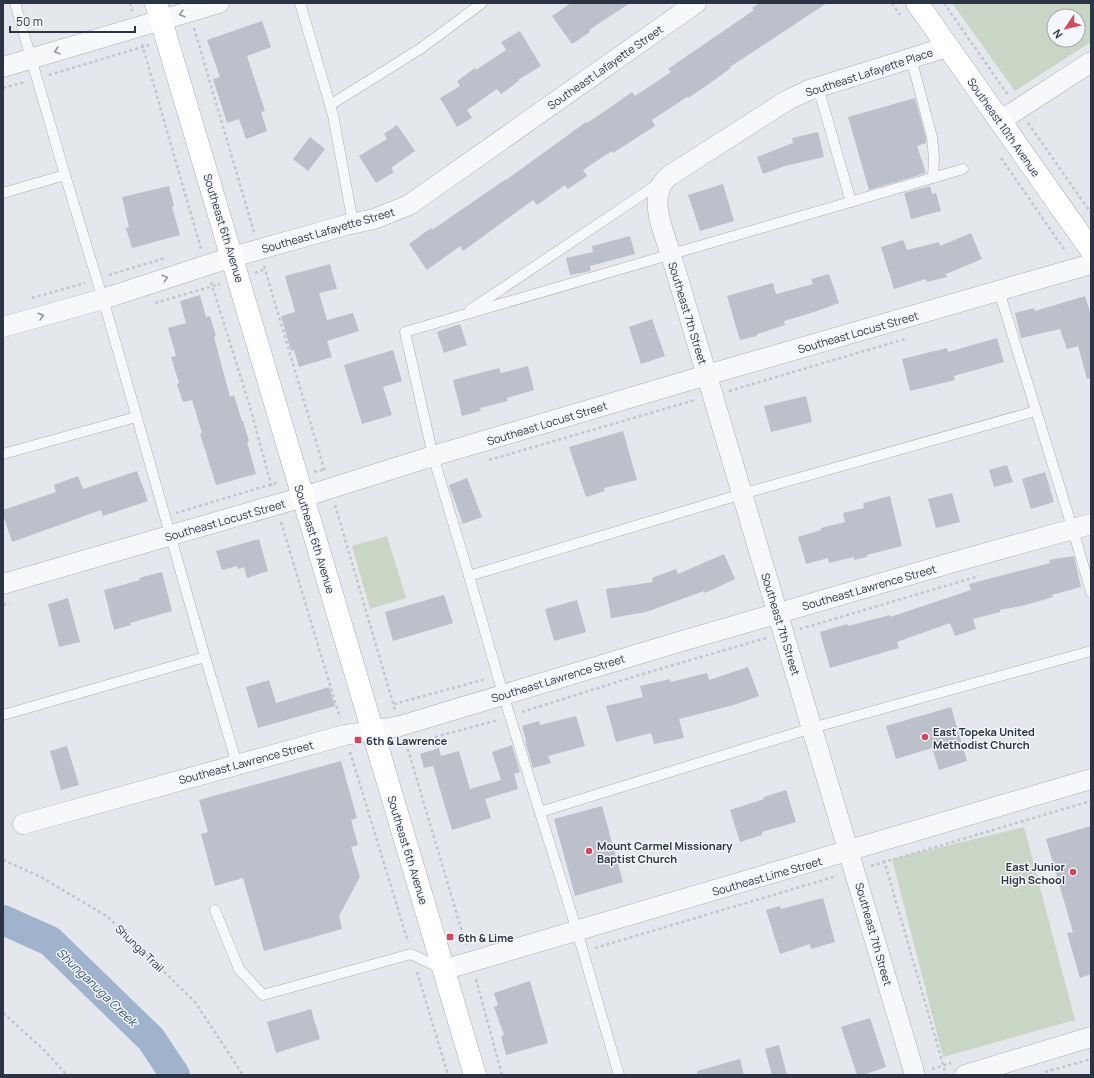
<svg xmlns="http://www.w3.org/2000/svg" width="1094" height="1078" viewBox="0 0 1094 1078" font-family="Manrope,sans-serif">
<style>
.green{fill:#c9d6c5;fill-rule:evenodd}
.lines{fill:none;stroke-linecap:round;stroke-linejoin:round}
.river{stroke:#9fb4cc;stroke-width:30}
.building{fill:#bbc0ca}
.lane-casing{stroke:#a9aeb7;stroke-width:11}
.street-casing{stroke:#a9aeb7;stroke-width:21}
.secondary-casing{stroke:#a9aeb7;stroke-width:23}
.primary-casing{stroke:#a3abb8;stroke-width:23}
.path{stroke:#c2c5cb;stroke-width:2.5;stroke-dasharray:3 3;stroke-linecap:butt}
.lane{stroke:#f7f8fa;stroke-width:10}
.street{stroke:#f7f8fa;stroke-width:20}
.secondary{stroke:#fff;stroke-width:22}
.primary{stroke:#fff;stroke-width:22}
.oneway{stroke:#9196a0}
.poi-dot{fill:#d1495b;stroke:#f4f6f9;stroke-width:1.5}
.labels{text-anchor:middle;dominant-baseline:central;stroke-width:3;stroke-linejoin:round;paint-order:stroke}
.street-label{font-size:11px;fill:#2b3445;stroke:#f4f6f9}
.poi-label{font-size:11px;font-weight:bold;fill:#2b3445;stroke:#f4f6f9;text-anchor:start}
.water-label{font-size:12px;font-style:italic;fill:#34527a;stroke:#f4f6f9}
</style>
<rect width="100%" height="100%" fill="#e4e7ec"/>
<g class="green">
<path d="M952,3H1091V42L1015,91ZM1054,16H1078V40H1054Z"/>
<path d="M387,536L406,598L370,609L352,546Z"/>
<path d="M1024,827L1075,1020L943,1057L892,859Z"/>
</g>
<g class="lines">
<path class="river" d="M3,920L50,941L151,1039L175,1075"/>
</g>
<g class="building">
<path d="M571,3H630L589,30L590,32L572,44L552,16Z"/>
<path d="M760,3H827L730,67L731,68L706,86L688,98L687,97L652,120L655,126L613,153L612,151L583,170L587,176L568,189L565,185L537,205L533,200L463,251L460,246L427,270L409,244L431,228L432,230L506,179V180L586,122L587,123L608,109L632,92L635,96L671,72L668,69L754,10L752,8Z"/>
<path d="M262,21L271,47L247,56L265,111L261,112L267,131L246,139L239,119L227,123L213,79L220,77L207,40Z"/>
<path d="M520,31L541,66L518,80L519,81L501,94L497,89L467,110L472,118L457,127L440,98L460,86L457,81L475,68L476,70L506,50L501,42Z"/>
<path d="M915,98L926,138V143L917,146L926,173L869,190L848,117Z"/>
<path d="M397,125L415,151L391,168L394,172L376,183L359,156L387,139L384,134Z"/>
<path d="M818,132L824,157L785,166L763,174L757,157L793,143L792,138Z"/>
<path d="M310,137L325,149L308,171L293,159Z"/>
<path d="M723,184L734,221L700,231L688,195Z"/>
<path d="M169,186L174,206L172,207L180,235L132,248L126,228L129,227L122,197Z"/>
<path d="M930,186L932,194L936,193L941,211L911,219L904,193Z"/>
<path d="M971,233L982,259L946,274L947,277L927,282L926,279L894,289L881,247L903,240L907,250L939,242L940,246Z"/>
<path d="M630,236L635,254L590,266L591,271L570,275L566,258L593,252L592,246Z"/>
<path d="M330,264L337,289L319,293L327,320L353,313L359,331L327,341L332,357L299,367L294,350L291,351L281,316L295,312L285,276Z"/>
<path d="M829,274L839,303L811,313L784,321L785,325L757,334V336L740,340L727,296L773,283L776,294L813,284L811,279Z"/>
<path d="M200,295L206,317L210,316L216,336L214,337L230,397L234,395L242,421H243L249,441L247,442L256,474L216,485L200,434L202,433L192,400L183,402L177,384L179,383L171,357L176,356L168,328L186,323L180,301Z"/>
<path d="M1085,296L1091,315V378L1087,379L1078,346L1067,349L1060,329L1021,338L1015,313L1034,308L1035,311Z"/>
<path d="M652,319L665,356L641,364L629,327Z"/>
<path d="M460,324L467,345L444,353L437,332Z"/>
<path d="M997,338L1004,362L954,376L955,380L910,391L902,359L947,348L948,352Z"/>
<path d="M393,350L402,381L383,387L392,415L362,424L344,365Z"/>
<path d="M528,366L534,390L507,398L508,401L480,408L481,411L462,416L453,380L499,368L501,373Z"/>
<path d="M806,396L812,422L771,432L764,406Z"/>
<path d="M623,431L637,480L604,488L605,491L586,497L569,447Z"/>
<path d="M1007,465L1013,482L994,487L989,470Z"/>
<path d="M137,471L148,501L103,516L101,510L12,542L3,515V510L56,492L54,485L78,476L83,489Z"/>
<path d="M1045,472L1054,502L1031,509L1022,479Z"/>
<path d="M467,478L482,517L463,524L449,485Z"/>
<path d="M952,493L960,522L936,528L928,499Z"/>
<path d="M890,496L902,546L867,555V557L854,560V557L829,563L828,558L806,564L798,537L821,530V528L845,522L843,513L864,508L863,503Z"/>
<path d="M259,539L268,571L247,578L244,567L238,569L237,566L222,570L216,551Z"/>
<path d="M724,554L735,579L705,593L704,591L646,612L611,618L606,589L653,582L652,578L676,569L678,574Z"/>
<path d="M1074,556L1081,587L1052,595L1053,597L1026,605L1000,610V612L973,619L976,629L955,636L950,623L897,642L899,648L830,668L820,632L847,624L848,626L890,615V617L971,590L969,584L1050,563L1049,560Z"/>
<path d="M162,572L172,611L130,623L131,625L114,630L104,590L140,580L139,578Z"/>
<path d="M444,595L453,623L393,641L385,612Z"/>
<path d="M68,598L80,642L59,647L48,604Z"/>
<path d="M577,600L586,632L554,641L545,609Z"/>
<path d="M748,667L759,696L734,705L679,719L684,738L654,744L651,733L616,742L606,706L643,697L640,686L670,679L671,682L707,673L709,680Z"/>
<path d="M269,680L276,703L329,687L335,706L258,728L246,687Z"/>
<path d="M951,707L967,761L939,770L932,748L896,759L886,726Z"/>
<path d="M576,716L585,746L548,756L551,763L533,768L525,741H526L522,726L539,721L540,725Z"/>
<path d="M512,745L520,772L514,774L518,789L485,799L491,818L452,830L433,766L424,768L420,754L439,748L441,756L459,751L470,789L501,780L492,752Z"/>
<path d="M67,746L79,785L61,790L50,751Z"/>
<path d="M341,761L357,818L351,820L358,845L351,847L360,877L339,916L342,929L264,951L243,878L215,886L201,834L208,832L199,800Z"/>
<path d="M786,790L796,822L762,832V835L740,842L730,810L764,799V797Z"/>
<path d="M602,806L623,882L575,896L554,819Z"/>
<path d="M1091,826V974L1080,978L1067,933L1073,932L1046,839Z"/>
<path d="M823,898L835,942L811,949L810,944L780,954L766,910L780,906L781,909Z"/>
<path d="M530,981L548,1043L506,1055L501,1036L504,1035L494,1007L498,1005L494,993Z"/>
<path d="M311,1009L320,1039L276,1053L267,1022Z"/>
<path d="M870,1018L886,1067L863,1075H857L841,1027Z"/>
<path d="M779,1045L787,1075H772L765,1049Z"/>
<path d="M740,1059L744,1075H697V1071Z"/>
</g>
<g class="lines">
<g class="lane-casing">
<g id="lane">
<path d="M15,3L65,175L108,316L205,657L237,764"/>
<path d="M300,3L333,115L353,223"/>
<path d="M911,58L932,137L934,158L933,178"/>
<path d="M818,87L851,202"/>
<path d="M330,105L420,49L482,3"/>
<path d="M3,193L65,175"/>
<path d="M999,291L1073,530L1091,592"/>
<path d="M470,310L661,182"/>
<path d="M3,454L136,417"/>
<path d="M469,576L433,456L405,332L963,169"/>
<path d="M3,715L205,657"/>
<path d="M540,812L812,728L1091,651"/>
<path d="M215,910L239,969L263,995L411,954L442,969"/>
<path d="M619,1075L577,931L503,694L469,576L742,494L1036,411"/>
</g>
</g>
<g class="street-casing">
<g id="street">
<path d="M3,67L219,3"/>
<path d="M1000,121L1091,62"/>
<path d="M3,327L103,299L232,257L346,225L374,219L409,205L696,3"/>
<path d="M3,584L303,497L433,456L707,375L1091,264"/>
<path d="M23,824L345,735L400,726L672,644L954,562L1091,524"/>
<path d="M443,970L1091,779"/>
<path d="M915,1075L671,255C665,235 652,208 660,188C661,183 666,179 669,176L786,101L809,90L947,47"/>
<path d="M965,1075L1091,1037"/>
</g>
</g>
<g class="secondary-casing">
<path id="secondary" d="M917,3L1091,250"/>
</g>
<g class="primary-casing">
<path id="primary" d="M156,3L475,1075"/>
</g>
<g class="path">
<path d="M130,3L132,11"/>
<path d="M892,3L900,15"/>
<path d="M944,3L1008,95"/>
<path d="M194,28L254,232"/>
<path d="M142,44L201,249"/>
<path d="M49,75L149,45"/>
<path d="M3,88L25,82"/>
<path d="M1028,123L1091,213"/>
<path d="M1001,158L1066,252"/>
<path d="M264,266L325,472"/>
<path d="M255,273L265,269"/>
<path d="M109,275L165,258"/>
<path d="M211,282L250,407L272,488"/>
<path d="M32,298L85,283"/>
<path d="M155,303L220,284"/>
<path d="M729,391L905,339"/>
<path d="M489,460L695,400"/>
<path d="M314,472L325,469"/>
<path d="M335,505L395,710"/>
<path d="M176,513L279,482"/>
<path d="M281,522L340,718"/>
<path d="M3,605L9,603"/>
<path d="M800,629L979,576"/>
<path d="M394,704L486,679"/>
<path d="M522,712L646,673L766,638"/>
<path d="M406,743L466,945"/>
<path d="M406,745L498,720"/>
<path d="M350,752L408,942"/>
<path d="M3,860L41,877L108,917L195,1002L243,1075"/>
<path d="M884,860L946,1075"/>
<path d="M871,866L1091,801"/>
<path d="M595,948L837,876"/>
<path d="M417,972L448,1075"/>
<path d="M476,979L502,1075"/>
<path d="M3,1013L43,1049L67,1075"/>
<path d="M932,1069L951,1063"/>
<path d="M1045,1072L1091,1059"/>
</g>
<use href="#lane" class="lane"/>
<use href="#street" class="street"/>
<use href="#secondary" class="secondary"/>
<use href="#primary" class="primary"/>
</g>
<defs><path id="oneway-chevron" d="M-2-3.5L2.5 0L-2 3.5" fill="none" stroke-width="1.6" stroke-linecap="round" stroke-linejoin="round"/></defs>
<g class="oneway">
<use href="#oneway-chevron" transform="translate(182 14) rotate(162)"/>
<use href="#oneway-chevron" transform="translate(57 51) rotate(164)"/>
<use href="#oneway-chevron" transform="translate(165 278) rotate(-18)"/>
<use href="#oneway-chevron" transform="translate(41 316) rotate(-16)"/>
</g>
<g class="poi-dot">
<circle cx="925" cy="737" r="4"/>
<rect x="354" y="736" width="8" height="8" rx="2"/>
<circle cx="589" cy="851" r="4"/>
<circle cx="1073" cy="872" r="4"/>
<rect x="446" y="933" width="8" height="8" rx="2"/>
</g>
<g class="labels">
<g class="street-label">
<text transform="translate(605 67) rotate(-35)">Southeast Lafayette Street</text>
<text transform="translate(869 72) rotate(-18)">Southeast Lafayette Place</text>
<text transform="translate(1004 127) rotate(55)">Southeast 10th Avenue</text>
<text transform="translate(224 228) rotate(73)">Southeast 6th Avenue</text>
<text transform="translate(328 230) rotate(-16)">Southeast Lafayette Street</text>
<text transform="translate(688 313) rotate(73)">Southeast 7th Street</text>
<text transform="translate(858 332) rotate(-16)">Southeast Locust Street</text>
<text transform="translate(547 423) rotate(-17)">Southeast Locust Street</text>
<text transform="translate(225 520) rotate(-16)">Southeast Locust Street</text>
<text transform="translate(315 539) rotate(73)">Southeast 6th Avenue</text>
<text transform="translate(869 587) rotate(-16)">Southeast Lawrence Street</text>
<text transform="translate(781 624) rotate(73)">Southeast 7th Street</text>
<text transform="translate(558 678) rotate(-17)">Southeast Lawrence Street</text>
<text transform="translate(246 762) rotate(-15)">Southeast Lawrence Street</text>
<text transform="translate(408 850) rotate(73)">Southeast 6th Avenue</text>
<text transform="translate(767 876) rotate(-16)">Southeast Lime Street</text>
<text transform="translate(874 934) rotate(74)">Southeast 7th Street</text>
<text transform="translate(140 948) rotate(44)">Shunga Trail</text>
</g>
<g class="poi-label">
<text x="933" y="731">East Topeka United<tspan x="933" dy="13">Methodist Church</tspan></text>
<text x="366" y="740">6th &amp; Lawrence</text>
<text x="597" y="845">Mount Carmel Missionary<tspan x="597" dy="13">Baptist Church</tspan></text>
<text x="1065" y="866" text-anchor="end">East Junior<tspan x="1065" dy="13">High School</tspan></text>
<text x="458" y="937">6th &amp; Lime</text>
</g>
<g class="water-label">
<text transform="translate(97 987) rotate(44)">Shunganuga Creek</text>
</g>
</g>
<rect width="1094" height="1078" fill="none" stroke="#2b3445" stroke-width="8"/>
<g transform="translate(1066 28) rotate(235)"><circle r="19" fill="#f4f6f9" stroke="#a4a8b1"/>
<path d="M0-3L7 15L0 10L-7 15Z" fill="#d1495b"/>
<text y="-6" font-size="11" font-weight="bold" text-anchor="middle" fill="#2b3445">N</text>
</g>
<path d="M10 26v6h125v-6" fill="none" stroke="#2b3445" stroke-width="2"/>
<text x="16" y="26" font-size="12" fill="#2b3445" stroke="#f4f6f9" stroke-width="3" paint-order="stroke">50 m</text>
</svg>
